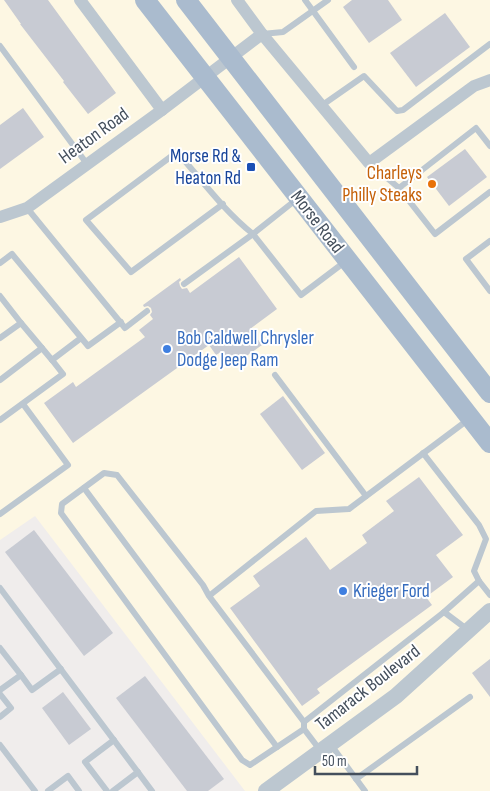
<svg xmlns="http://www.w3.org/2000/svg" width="490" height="791" viewBox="0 0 490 791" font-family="'Sofia Sans Condensed',sans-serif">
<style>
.commercial{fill:#fdf7e3}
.building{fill:#c8cbd3}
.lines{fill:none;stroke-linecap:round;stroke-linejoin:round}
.service{stroke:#bcc7d0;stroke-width:6}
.minor{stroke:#bcc7d0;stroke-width:12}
.tertiary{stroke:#bcc7d0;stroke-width:16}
.primary{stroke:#aabbce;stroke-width:20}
.transit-dot{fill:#1a4fb4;stroke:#fff;stroke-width:2}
.food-dot{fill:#e8710a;stroke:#fff;stroke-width:2}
.shop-dot{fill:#3f7fe0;stroke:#fff;stroke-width:2}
.labels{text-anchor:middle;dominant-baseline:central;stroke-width:4;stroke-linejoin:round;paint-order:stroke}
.street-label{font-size:19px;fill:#444f5c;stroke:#fff}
.transit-label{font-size:19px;fill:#164399;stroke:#fff;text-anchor:end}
.food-label{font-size:19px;fill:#c56008;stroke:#fff;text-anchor:end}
.shop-label{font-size:19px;fill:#366cbe;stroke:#fff;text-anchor:start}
</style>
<rect width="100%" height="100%" fill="#f0edec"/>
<path class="commercial" d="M0,0H490V791H245L35,516L0,540Z"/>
<g class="building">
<path d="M4,0H48L116,93L88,114L63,82L64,81L20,24H21Z"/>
<path d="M352,0H388L402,20L369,43L343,7Z"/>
<path d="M445,13L470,47L416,87L390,53Z"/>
<path d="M23,108L44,137L0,169V125Z"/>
<path d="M465,149L487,177L449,206L427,177Z"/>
<path d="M239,257L277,309L250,329L262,345L231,367L221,352L216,355L209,345L73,443L44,403L73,382L76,387L145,337L139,330L153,319L150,315L152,312L151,308L148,306L144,307L143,305L180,278L181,280L179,282L180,286L182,289L187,288L190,293Z"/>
<path d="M283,396L325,453L302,470L260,414Z"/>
<path d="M419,477L463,535L436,555L453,577L426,597L432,605L317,689L320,693L302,706L230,608L260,586L253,576L306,537L330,570L367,543L362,535L394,511L386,501Z"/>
<path d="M34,530L113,633L84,656L5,552Z"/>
<path d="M490,659V697L472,673Z"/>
<path d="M145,676L224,779L208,791H187L116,698Z"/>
<path d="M63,692L91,729L69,745L42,708Z"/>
</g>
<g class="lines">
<g class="service">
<path d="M305,0L354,67"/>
<path d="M262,34L283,32L328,0"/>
<path d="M0,46L87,164"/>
<path d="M321,106L364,76L395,109L397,111L403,110L490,44"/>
<path d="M369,163L399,188L476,128L490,146"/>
<path d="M399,188L435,234L490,192"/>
<path d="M297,199L253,234L301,295L346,261"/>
<path d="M27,208L125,328L147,311"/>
<path d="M490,241L466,259L490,291"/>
<path d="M0,263L12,254L88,346L121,322"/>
<path d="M184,284L253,234C224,211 201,179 177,152L86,220L131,272L223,204"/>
<path d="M0,296L21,323"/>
<path d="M0,338L21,323L52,360L81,338"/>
<path d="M275,375L366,496"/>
<path d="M0,380L42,348"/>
<path d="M0,420L63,374L52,360"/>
<path d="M423,453L479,525L486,539L474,571L479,581"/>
<path d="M84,488L277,747"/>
<path d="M0,514L68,465L23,404"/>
<path d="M0,588L152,791"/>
<path d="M209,596L304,722V729L250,765L242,760L61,513L62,504L104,473L117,475L203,585L209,596L316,511L349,509L469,419"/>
<path d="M444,612L479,581L490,595"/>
<path d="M0,648L21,675"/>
<path d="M0,690L21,675L32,690L61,669"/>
<path d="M0,694L11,708L0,717"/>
<path d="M304,722L444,612L468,630"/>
<path d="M304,729L320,750"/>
<path d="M0,745L35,791"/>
<path d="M331,745L365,791"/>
<path d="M356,779L470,697"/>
<path d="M48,791L68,776L79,791"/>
<path d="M107,791L85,762L114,740"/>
<path d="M113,791L138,772"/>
</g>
<g class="minor">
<path d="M80,0L162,110"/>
<path d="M262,34L369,163L474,86L490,80"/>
<path d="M0,217L27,208L162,110L262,34L237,0"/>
</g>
<path class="tertiary" d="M266,791L396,696L490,611"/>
<g class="primary">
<path d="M145,0L490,443"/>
<path d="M186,0L490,393"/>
</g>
</g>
<rect class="transit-dot" x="246" y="162" width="10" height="10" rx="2.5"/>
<circle class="food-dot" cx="432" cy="184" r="5"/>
<g class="shop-dot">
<circle cx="167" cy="349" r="5"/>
<circle cx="343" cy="591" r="5"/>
</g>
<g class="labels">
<g class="street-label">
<text transform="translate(94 136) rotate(-36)">Heaton Road</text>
<text transform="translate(317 222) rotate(52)">Morse Road</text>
<text transform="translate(368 688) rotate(-38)">Tamarack Boulevard</text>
</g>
<g class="transit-label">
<text x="241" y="156">Morse Rd &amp;<tspan x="241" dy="22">Heaton Rd</tspan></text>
</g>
<g class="food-label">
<text x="422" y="173">Charleys<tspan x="422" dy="22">Philly Steaks</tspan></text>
</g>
<g class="shop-label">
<text x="177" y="338">Bob Caldwell Chrysler<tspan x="177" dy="22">Dodge Jeep Ram</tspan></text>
<text x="353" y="591">Krieger Ford</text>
</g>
</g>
<path d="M315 766v8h102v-8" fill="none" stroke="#444f5c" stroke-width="2.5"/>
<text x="322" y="766" font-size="15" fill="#444f5c" stroke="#ffffff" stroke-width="4" paint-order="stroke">50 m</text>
</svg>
